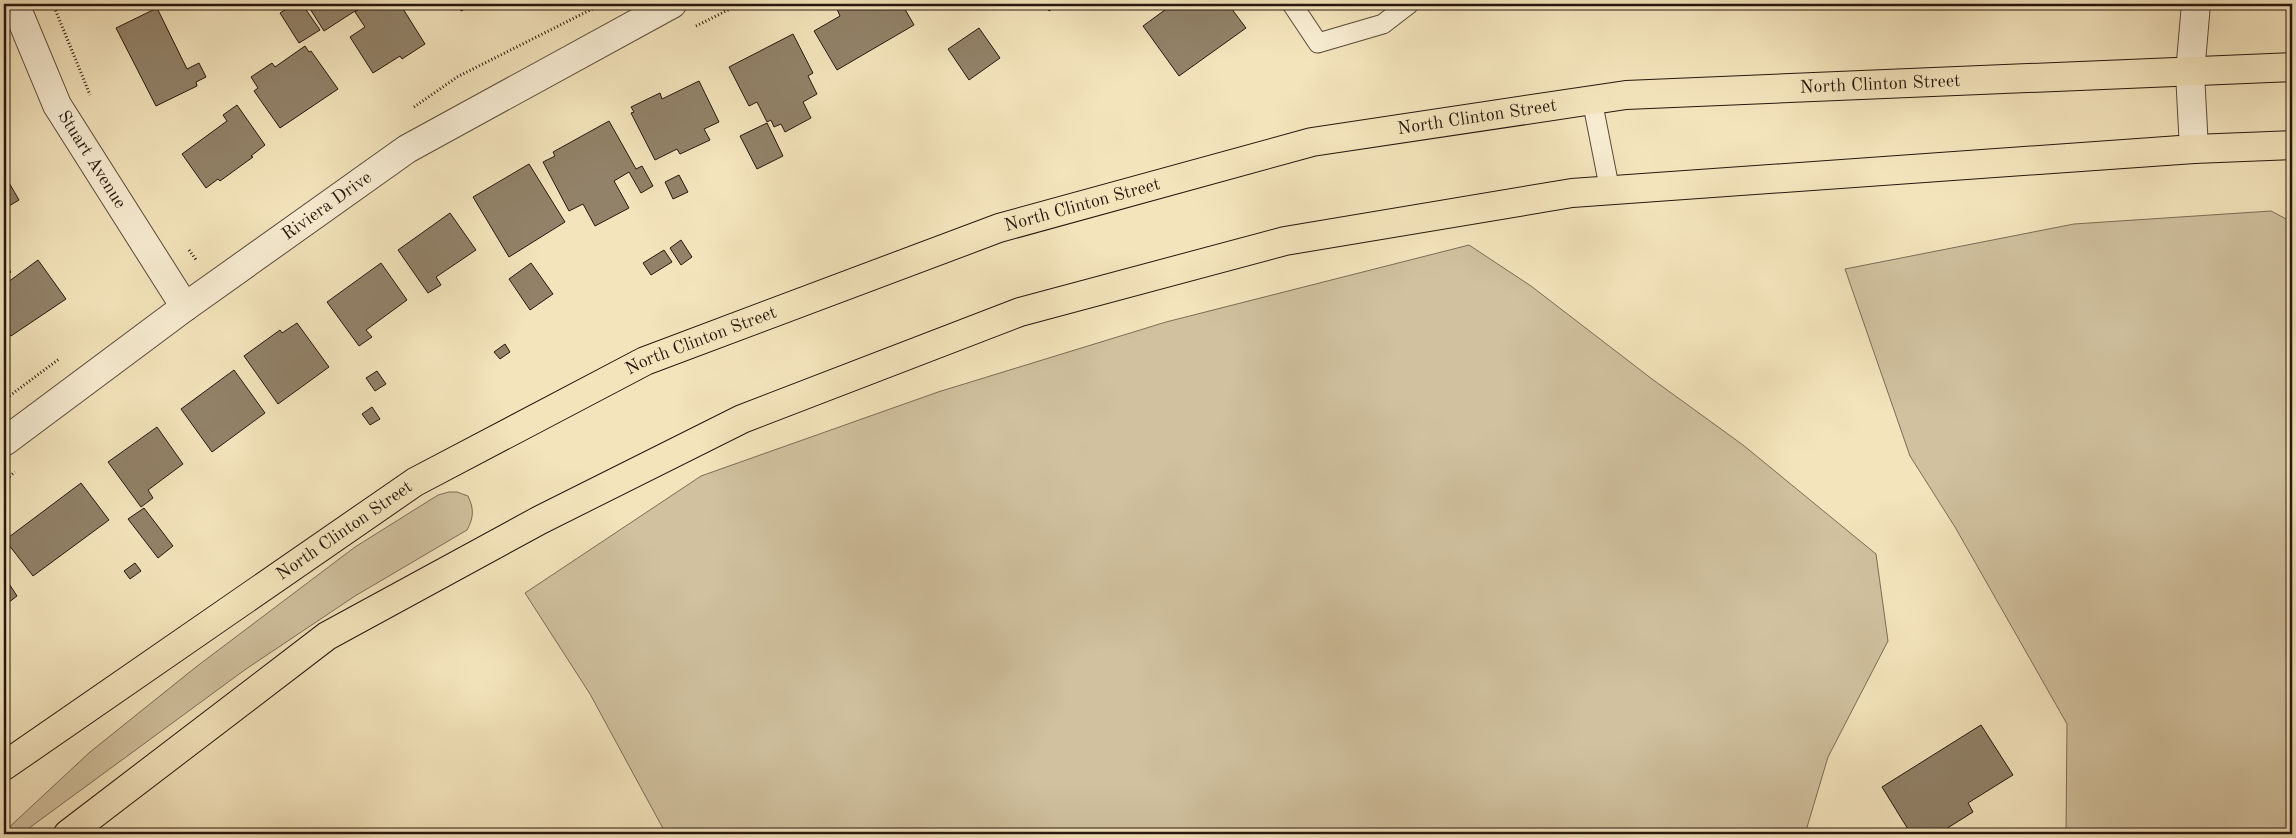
<svg xmlns="http://www.w3.org/2000/svg" width="2296" height="838" viewBox="0 0 2296 838" font-family="'Old Standard TT',serif">
<style>
.green{fill:#d1c19f;stroke:#7c6c57}
.building{fill:#928269;stroke:#27170f}
.lines{fill:none;stroke-linecap:round;stroke-linejoin:round}
.lane-casing{stroke:#5a4a3a;stroke-width:21}
.street-casing{stroke:#5a4a3a;stroke-width:30}
.primary-casing{stroke:#27170f;stroke-width:30}
.path{stroke:#27170f;stroke-width:3;stroke-dasharray:1 2.5;stroke-linecap:butt}
.lane{stroke:#f8edd3;stroke-width:19}
.street{stroke:#f8edd3;stroke-width:28}
.primary{stroke:#f4e4bc;stroke-width:28}
.labels{text-anchor:middle;dominant-baseline:central;stroke-width:4;stroke-linejoin:round;paint-order:stroke}
.street-label{font-size:18px;fill:#27170f;stroke:#f8edd3}
</style>
<rect width="100%" height="100%" fill="#f4e4bc"/>
<filter id="stains"><feTurbulence type="fractalNoise" baseFrequency=".004" numOctaves="4"/><feColorMatrix values="0 0 0 0 .2 0 0 0 0 .09 0 0 0 0 .02 0 0 0 .5 -.17"/></filter>
<radialGradient id="worn" r=".72"><stop offset=".6" stop-color="#630" stop-opacity="0"/><stop offset="1" stop-color="#630" stop-opacity=".3"/></radialGradient>
<g class="green">
<path d="M2271,211L2292,222V834H2066L2067,724L1955,527L1910,456L1845,269L2074,224Z"/>
<path d="M1469,245L1531,286L1652,379L1743,445L1876,554L1888,641L1828,757L1805,834H666L590,694L525,593L701,476L938,392L1166,322Z"/>
<path d="M449,492H457L468,496C474,509 474,517 467,530L355,596L246,669L21,834H4V832L90,752L196,667L355,547L438,495Z"/>
</g>
<g class="building">
<path d="M295,4H302L320,30L299,43L280,13Z"/>
<path d="M307,4H355L358,9L324,31Z"/>
<path d="M366,4H400L425,44L402,59L400,56L373,73L350,37L365,27L355,12Z"/>
<path d="M458,4H474L461,11Z"/>
<path d="M846,4H902L914,25L837,70L814,31L840,16L837,9Z"/>
<path d="M1044,4H1060L1049,11Z"/>
<path d="M1173,4H1228L1246,28L1179,76L1143,26Z"/>
<path d="M157,8L187,69L199,63L206,77L196,82L197,86L156,106L116,28Z"/>
<path d="M979,28L1000,58L969,80L948,49Z"/>
<path d="M793,34L813,73L808,76L817,94L803,102L811,118L785,132L781,124L774,127L771,120L767,122L757,102L749,106L729,67Z"/>
<path d="M305,46L309,52L311,51L338,89L280,128L254,91L258,88L251,77L272,63L275,67Z"/>
<path d="M699,81L719,122L704,129L710,140L680,154L677,149L655,160L631,113L634,112L631,107L660,93L662,99Z"/>
<path d="M237,105L265,145L251,156L253,157L220,181L218,179L206,188L182,154L227,121L223,115Z"/>
<path d="M609,121L636,169L642,166L653,186L641,193L629,172L614,181L629,208L595,226L583,204L569,211L543,162L555,156L553,152Z"/>
<path d="M767,123L783,156L757,169L740,136Z"/>
<path d="M529,164L565,222L509,257L473,197Z"/>
<path d="M4,174L19,200L4,209Z"/>
<path d="M679,175L688,192L673,199L665,182Z"/>
<path d="M450,213L476,250L436,277L441,285L428,293L398,250Z"/>
<path d="M681,240L692,257L681,265L670,248Z"/>
<path d="M664,250L672,262L651,275L643,263Z"/>
<path d="M38,260L66,299L11,336L4,326V285Z"/>
<path d="M381,263L407,300L366,330L372,337L359,346L327,302Z"/>
<path d="M531,263L553,294L530,310L509,279Z"/>
<path d="M4,264L11,272L4,278Z"/>
<path d="M297,323L329,367L278,404L244,356L280,330L282,333Z"/>
<path d="M505,344L510,352L500,359L494,352Z"/>
<path d="M234,370L265,413L212,452L181,409Z"/>
<path d="M377,371L386,384L375,391L366,378Z"/>
<path d="M372,407L380,419L370,425L362,414Z"/>
<path d="M157,427L183,464L148,490L153,498L141,507L108,462Z"/>
<path d="M81,483L109,520L33,576L5,540Z"/>
<path d="M144,508L173,546L158,558L128,519Z"/>
<path d="M135,563L141,571L130,579L124,571Z"/>
<path d="M4,576L17,596L4,606Z"/>
<path d="M1981,725L2013,775L1968,803L1973,812L1938,834H1911L1882,787Z"/>
</g>
<g class="lines">
<g class="lane-casing">
<g id="lane">
<path d="M1292,4L1318,43L1383,24L1409,4"/>
<path d="M1592,100L1610,191"/>
</g>
</g>
<g class="street-casing">
<g id="street">
<path id="s1" d="M15,4L57,105L185,307"/>
<path d="M2194,149L2190,73L2196,4"/>
<path id="s2" d="M4,442L185,307L407,149L672,4"/>
</g>
</g>
<g class="primary-casing">
<g id="primary">
<path id="s3" d="M4,766L415,482L645,361L999,228L1312,142L1626,95L2292,67"/>
<path d="M68,834L327,636L540,520L742,419L1020,312L1285,241L1572,193L2194,149L2292,145"/>
</g>
</g>
<g class="path">
<path d="M53,4L90,95"/>
<path d="M696,26L740,4"/>
<path d="M414,107L457,77L602,4"/>
<path d="M189,250L197,261"/>
<path d="M4,400L59,359"/>
<path d="M4,481L15,472"/>
</g>
<use href="#lane" class="lane"/>
<use href="#street" class="street"/>
<use href="#primary" class="primary"/>
</g>
<g class="labels">
<g class="street-label">
<text stroke="none"><textPath href="#s3" startOffset="2034">North Clinton Street</textPath></text>
<text stroke="none"><textPath href="#s3" startOffset="1629">North Clinton Street</textPath></text>
<text stroke="none"><textPath href="#s1" startOffset="174">Stuart Avenue</textPath></text>
<text stroke="none"><textPath href="#s3" startOffset="1224">North Clinton Street</textPath></text>
<text stroke="none"><textPath href="#s2" startOffset="400">Riviera Drive</textPath></text>
<text stroke="none"><textPath href="#s3" startOffset="819">North Clinton Street</textPath></text>
<text stroke="none"><textPath href="#s3" startOffset="414">North Clinton Street</textPath></text>
</g>
</g>
<rect width="2296" height="838" fill="none" stroke="#f4e4bc" stroke-width="20"/>
<rect x="5" y="5" width="2286" height="828" fill="none" stroke="#27170f" stroke-width="2.5"/>
<rect x="10" y="10" width="2276" height="818" fill="none" stroke="#27170f"/>
<rect width="100%" height="100%" filter="url(#stains)"/>
<rect width="100%" height="100%" fill="url(#worn)"/>
</svg>
